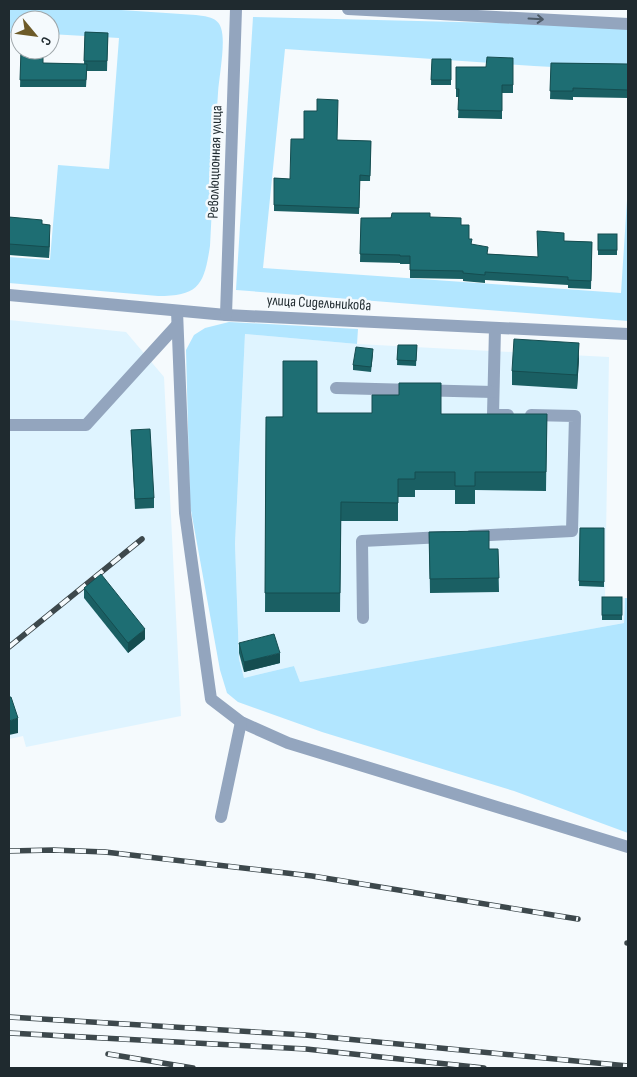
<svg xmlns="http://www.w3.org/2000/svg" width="637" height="1077" viewBox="0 0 637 1077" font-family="'Sofia Sans Condensed',sans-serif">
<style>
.built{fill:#dff4ff}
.green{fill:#b2e6ff}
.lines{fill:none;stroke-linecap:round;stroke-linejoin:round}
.minor{stroke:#93a5be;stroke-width:12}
.rail-casing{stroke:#3d484c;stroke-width:5.5}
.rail{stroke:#f5fafd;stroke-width:4;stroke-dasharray:11;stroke-linecap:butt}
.wall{fill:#1a5f63}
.shaded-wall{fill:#154d50}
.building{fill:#1e6e73;stroke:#154d50}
.oneway{stroke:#4d5b68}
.labels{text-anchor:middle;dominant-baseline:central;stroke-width:5;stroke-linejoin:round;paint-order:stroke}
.street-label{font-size:15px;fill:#1f2a2f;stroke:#f5fafd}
</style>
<rect width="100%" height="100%" fill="#f5fafd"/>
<g class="built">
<path d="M9,320L126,332L164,377L181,716L26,747L23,736L9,739Z"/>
<path d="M245,334L357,344L609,357L605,597L625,598L624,623L300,682L294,666L244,678L239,659L235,544Z"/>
</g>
<g class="green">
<path d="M9,9H106L196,15C205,16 218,17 221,28C226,42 219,77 218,93C214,144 213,195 210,246C204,285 199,296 158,296L9,283V257L50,260L58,165L109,169L119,38L50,34V20H20V33H9Z"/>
<path d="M253,17L543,24L628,29V71L534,66L285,49L263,268L621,293L628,185V321L236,290Z"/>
<path d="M229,322L358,329L357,344L245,334L235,544L239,659L244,678L294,666L300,682L624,623L625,598H628V833L514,791L322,732L238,702L227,693L220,670L190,505L186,350L194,335L205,328Z"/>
</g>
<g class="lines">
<g class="minor">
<path d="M348,9L628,24"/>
<path d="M9,295L226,315L628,334"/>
<path d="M177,311L185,513L211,699L241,722L288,743L628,847"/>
<path d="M226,315L236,9"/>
<path d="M495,328L493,415H508"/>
<path d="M336,388L493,392"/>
<path d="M9,425H86L177,325"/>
<path d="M471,536L572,531L575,416L531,415"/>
<path d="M363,618L362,541L444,537"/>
<path d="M221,817L241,722"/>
</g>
<g class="rail-casing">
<g id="rail">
<path d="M9,647L142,539"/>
<path d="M9,851L53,850L105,852L312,876L578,919"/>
<path d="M627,943H628"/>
<path d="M9,1017L305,1035L628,1066"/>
<path d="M9,1033L306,1049L484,1068"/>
<path d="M108,1054L193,1068"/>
</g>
</g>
<use href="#rail" class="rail"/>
</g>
<g class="wall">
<path d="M85,32L108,33L107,71H87L86,87H20L21,50L43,63L84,64Z"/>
<path d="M513,58V93H502V119L458,118L459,97H456V67H486Z"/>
<path d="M432,59H451V85H431Z"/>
<path d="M551,63L628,64V117V98L573,97V100L550,99Z"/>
<path d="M337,140L371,141L370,181H360L359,214L274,211V178L290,179Z"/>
<path d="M9,217L42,224L50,236L49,258L9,255Z"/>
<path d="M430,217L461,225L472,245L488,254L538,257L564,241L592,242L591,289L568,288V285L485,280V283L463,281V279L410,278V264H400V263L360,262L361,218Z"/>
<rect x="598" y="234" width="19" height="21"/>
<path d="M398,345H417L416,366L397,365Z"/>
<path d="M373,354L371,372L353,370V365Z"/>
<path d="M579,358L577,389L512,385V371Z"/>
<path d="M441,414H547L546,491L475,490V504H455V490H415V497H398V521H341L340,612H265L266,417Z"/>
<path d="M131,430L154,498V508L135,509Z"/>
<path d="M580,528H604V587L579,586Z"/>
<path d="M429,532L489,549H498L499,592L430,593Z"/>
<path d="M84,588L145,639L128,653L84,598Z"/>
<rect x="602" y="597" width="20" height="23"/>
<path d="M239,643L280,663L244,672L239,653Z"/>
</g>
<g class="shaded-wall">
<path d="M50,225V236L49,258V247Z"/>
<path d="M579,343V358L577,389V375Z"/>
<path d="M145,629V639L128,653V643Z"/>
<path d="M280,653V663L244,672V662Z"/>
<path d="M18,718V733L9,735V721Z"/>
</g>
<g class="building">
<path d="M85,32L108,33L107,61H84Z"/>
<path d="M21,50H43V63L87,64L86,80H20Z"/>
<path d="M487,57L513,58V85H502V111L458,110L459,89H456V67H486Z"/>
<path d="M432,59H451V80H431Z"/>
<path d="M551,63L628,64V90L573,88V91H550Z"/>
<path d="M317,99L338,100L337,140L371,141L370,176L360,175L359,208L274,205V178L290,179L291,139H304V111H317Z"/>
<path d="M392,213H430V217L461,218V225H469V239H472L471,244L488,247L487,254L538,257L537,231L564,233V241L592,242L591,281L568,280V277L485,272V275L463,273V271L410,270V256H400V255L360,254L361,218H391Z"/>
<path d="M9,217L42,220V224L50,225L49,247L9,244Z"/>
<rect x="598" y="234" width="19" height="16"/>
<path d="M514,339L579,343L577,375L512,371Z"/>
<path d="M398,345H417L416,361L397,360Z"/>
<path d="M356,347L373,349L371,367L353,365Z"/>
<path d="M283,361H317V413H372V395H399V383H441V414H547L546,472H475V486H455V472H415V479H398V503L341,502L340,593H265L266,417H283Z"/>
<path d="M150,429L154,498L135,499L131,430Z"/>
<path d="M580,528H604V582L579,581Z"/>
<path d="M489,531V549H498L499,578L430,579L429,532Z"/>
<path d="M101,574L145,629L128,643L84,588Z"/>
<rect x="602" y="597" width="20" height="18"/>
<path d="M274,634L280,653L244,662L239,643Z"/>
<path d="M9,697H11L18,718L9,721Z"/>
</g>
<defs><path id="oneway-shaft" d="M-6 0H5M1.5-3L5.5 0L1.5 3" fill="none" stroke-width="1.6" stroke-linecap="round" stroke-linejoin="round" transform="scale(1.25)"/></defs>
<use class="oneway" href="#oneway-shaft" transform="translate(536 19) rotate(3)"/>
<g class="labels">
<g class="street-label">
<text transform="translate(215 162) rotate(-88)">Революционная улица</text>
<text transform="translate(319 303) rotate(3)">улица Сидельникова</text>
</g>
</g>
<rect width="637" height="1077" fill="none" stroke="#1f2a2f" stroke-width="20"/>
<g transform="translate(35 35) rotate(119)"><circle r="24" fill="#f5fafd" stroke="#9fa7ab"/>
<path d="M0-4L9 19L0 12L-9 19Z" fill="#6d5b29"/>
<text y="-8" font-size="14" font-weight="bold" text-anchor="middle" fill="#1f2a2f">С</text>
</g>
</svg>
